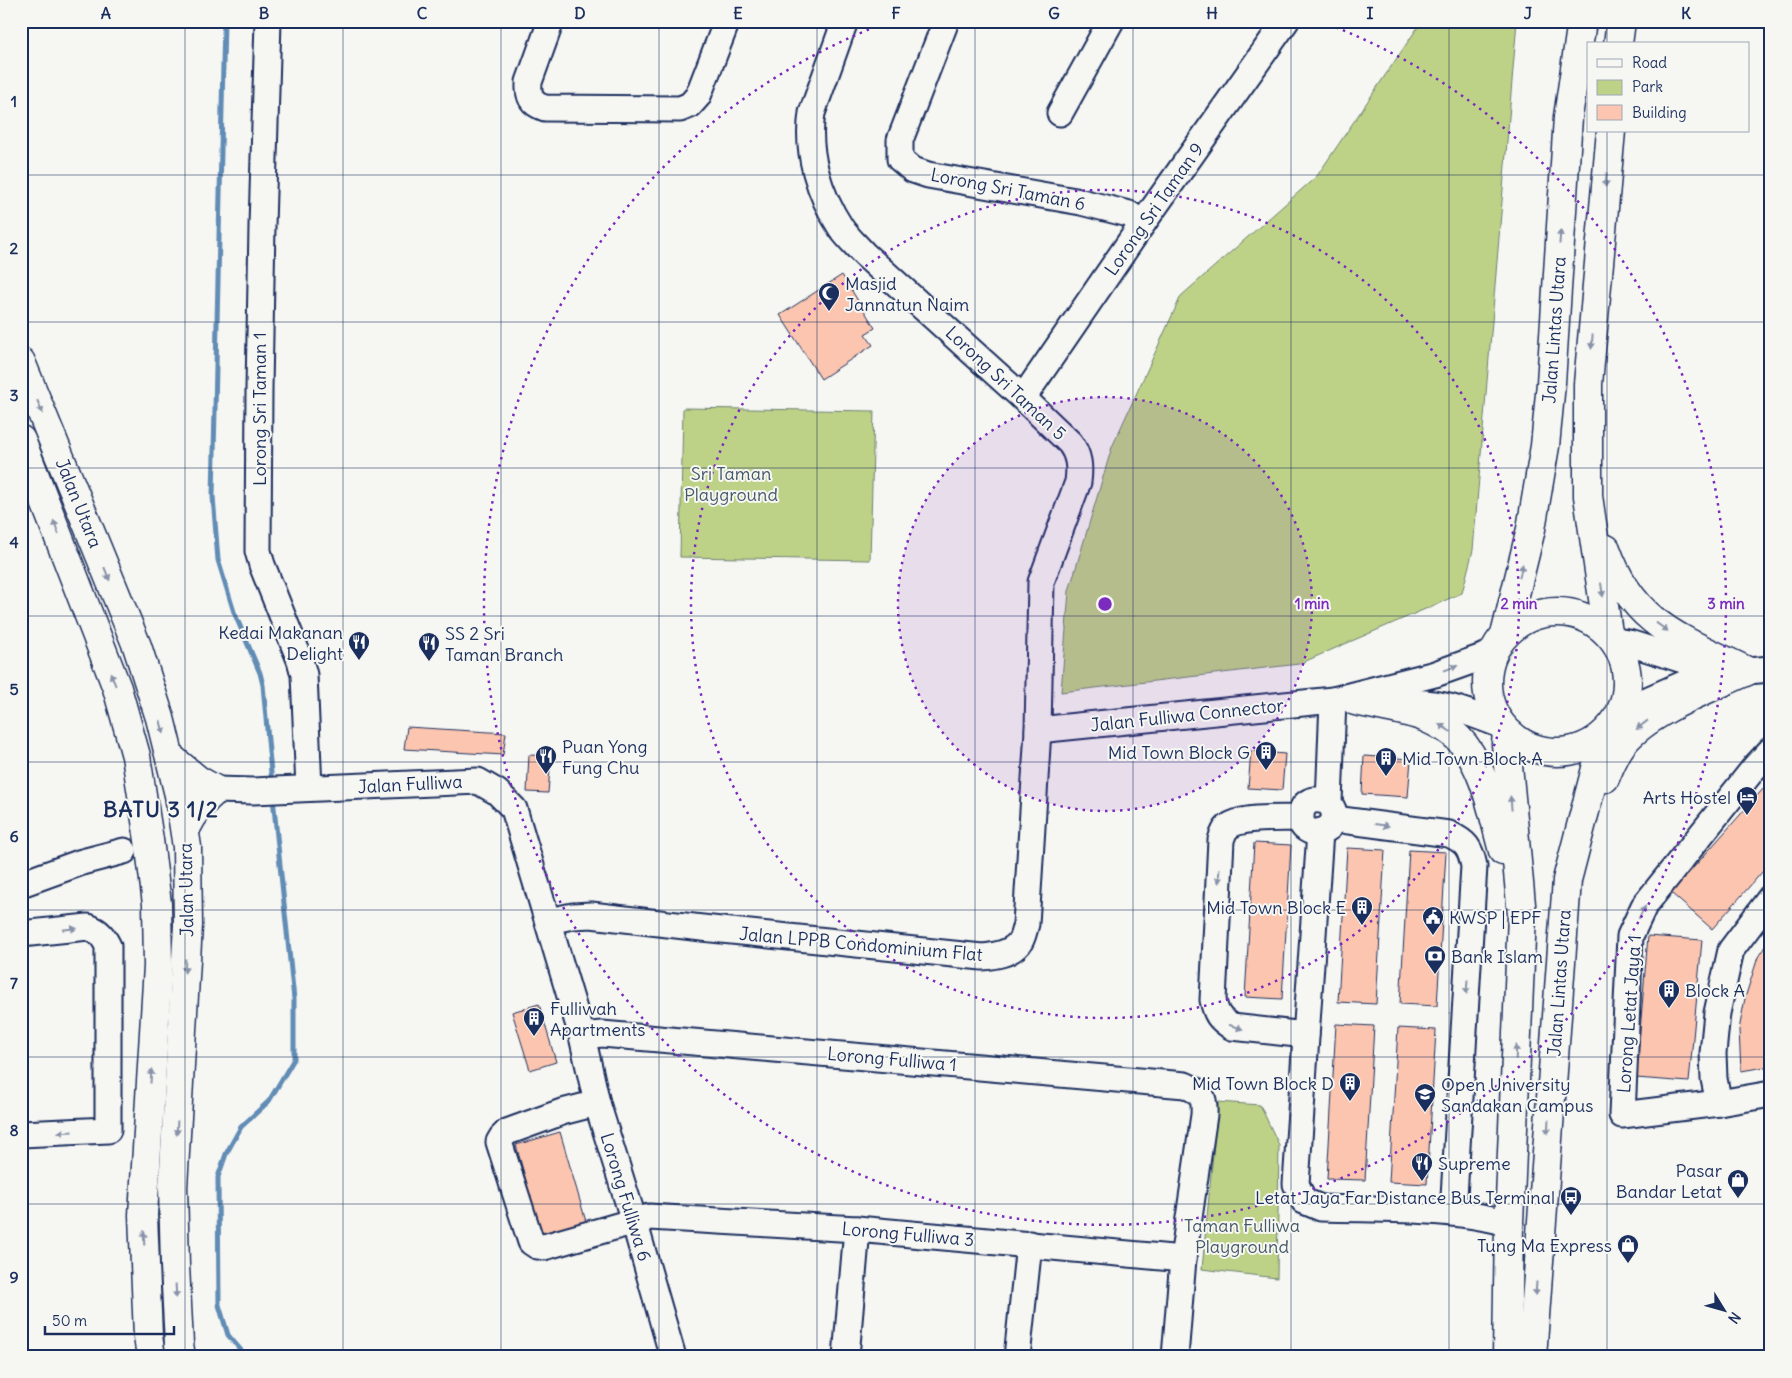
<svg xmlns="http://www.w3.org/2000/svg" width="1792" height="1378" viewBox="0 0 1792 1378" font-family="Delius,sans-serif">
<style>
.green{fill:#bed287;stroke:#6c8072}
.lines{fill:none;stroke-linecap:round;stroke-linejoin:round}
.stream{stroke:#618cb5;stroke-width:5}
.building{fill:#fcc5af;stroke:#1b2f5e}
.minor-casing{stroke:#1b2f5e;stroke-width:29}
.major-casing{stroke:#1b2f5e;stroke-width:31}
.highway-casing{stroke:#1b2f5e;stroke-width:31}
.minor{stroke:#f6f6f2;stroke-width:25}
.major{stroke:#f6f6f2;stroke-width:28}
.highway{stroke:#f6f6f2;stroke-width:28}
.oneway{fill:#8892a8}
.grid{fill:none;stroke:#1b2f5e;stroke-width:1;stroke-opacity:0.55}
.ring{fill:none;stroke:#7b2cbf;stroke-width:2.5;stroke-dasharray:2.5 5}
.labels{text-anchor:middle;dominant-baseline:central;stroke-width:4;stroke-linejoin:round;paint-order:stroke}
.street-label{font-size:18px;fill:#1b2f5e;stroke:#f6f6f2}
.poi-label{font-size:18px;fill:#1b2f5e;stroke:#f6f6f2;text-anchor:start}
.park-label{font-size:18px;fill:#445868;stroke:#f6f6f2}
.district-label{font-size:22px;font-weight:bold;letter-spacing:1px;fill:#1b2f5e;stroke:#f6f6f2}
.centre{fill:#7b2cbf;stroke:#f6f6f2;stroke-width:2.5}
.ring-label{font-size:15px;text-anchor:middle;font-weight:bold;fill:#7b2cbf;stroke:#f6f6f2;stroke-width:4;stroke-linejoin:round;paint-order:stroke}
.neatline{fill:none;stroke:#1b2f5e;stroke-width:2}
.grid-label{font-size:16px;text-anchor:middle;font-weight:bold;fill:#1b2f5e}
</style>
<rect width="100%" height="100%" fill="#f6f6f2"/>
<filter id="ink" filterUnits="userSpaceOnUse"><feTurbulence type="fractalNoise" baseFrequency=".02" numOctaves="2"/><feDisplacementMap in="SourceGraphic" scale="10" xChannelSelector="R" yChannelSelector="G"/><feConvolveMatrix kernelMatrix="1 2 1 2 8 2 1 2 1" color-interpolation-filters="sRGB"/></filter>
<g filter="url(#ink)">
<g class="green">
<path d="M1422,21H1517L1473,550L1462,593L1299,664L1061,692L1069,591L1112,447L1181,296L1317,176Z"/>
<path d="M683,408L874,411L870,560L680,557Z"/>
<path d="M1218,1102L1260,1105L1279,1145L1277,1278L1202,1269Z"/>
</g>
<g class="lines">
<g class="stream">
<path d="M224,21L213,496L218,560L234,612L260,673L263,685L272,784"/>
<path d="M248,1357L245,1355L228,1335L219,1305L218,1177L226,1154L241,1127L269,1101L294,1059V999L273,798"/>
</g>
</g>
<g class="building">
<path d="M842,275L875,328L865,334L873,345L821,379L780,315Z"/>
<path d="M407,727L506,733L503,755L404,749Z"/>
<path d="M1251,751L1285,754L1282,790L1248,788Z"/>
<path d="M529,755L551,756L548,793L527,792Z"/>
<path d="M1364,756L1411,759L1408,797L1362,794Z"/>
<path d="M1771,780V862L1712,929L1671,893Z"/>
<path d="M1254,843L1291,845L1282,999L1245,997Z"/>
<path d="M1347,848L1385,850L1376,1004L1338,1002Z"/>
<path d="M1409,850L1446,852L1437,1006L1400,1004Z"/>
<path d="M1648,936L1702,940L1689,1082L1636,1078Z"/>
<path d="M1771,937V1066L1741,1071L1739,1030L1745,998L1758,957Z"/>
<path d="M539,1004L556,1062L530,1070L512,1012Z"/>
<path d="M1336,1024L1374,1026L1365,1180L1327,1179Z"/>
<path d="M1398,1028L1436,1030L1427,1184L1389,1182Z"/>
<path d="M560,1132L587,1225L542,1238L516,1145Z"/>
</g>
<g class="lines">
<g class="minor-casing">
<g id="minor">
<path d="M268,21L262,226L259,389L258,551L262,565L300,660L304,675L309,788"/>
<path d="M551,21L529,82C528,96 531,104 545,108L680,109L690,105L698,96L727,21"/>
<path d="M946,21L900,140V159L913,170L928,175L1081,202L1129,214L1143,223"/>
<path d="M1060,113L1111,21"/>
<path d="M1023,398L1143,223L1286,21"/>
<path d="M1615,641L1629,643L1715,670"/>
<path d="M1389,702C1401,702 1413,702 1425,703C1452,705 1477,716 1501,725"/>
<path d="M1619,716L1629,708L1715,670L1747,671L1771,669"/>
<path d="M1038,730L1333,700L1435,674L1494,653"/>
<path d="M1771,750L1755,767L1644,906L1630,936L1622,1115L1719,1103L1771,1094"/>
<path d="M195,793L216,790L253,791L478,781L497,792L514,809L582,1036L597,1103L634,1221L673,1357"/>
<path d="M1329,803C1318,797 1303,799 1301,814C1297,845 1351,832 1329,803L1333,700"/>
<path d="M1301,818C1283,819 1238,815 1226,829C1224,831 1222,837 1221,840L1213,1000C1216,1014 1219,1019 1232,1027L1306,1035"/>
<path d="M1334,819L1449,834C1466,842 1470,847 1474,866L1453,1213"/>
<path d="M1320,832L1296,1184L1304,1201L1321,1208C1383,1210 1449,1207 1509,1223"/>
<path d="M21,884L82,862L124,851"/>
<path d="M548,921L573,916L591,915L702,928L982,957C995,956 1010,954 1019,943C1023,938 1024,930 1026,924L1038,730L1041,582L1078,482C1080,467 1079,455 1070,443L1023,398L864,254C857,246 847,237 841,228C819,194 806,153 812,113L845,21"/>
<path d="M21,934L88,927C99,931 103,936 108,946V1130L21,1134"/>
<path d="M582,1036L602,1034L1185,1085C1202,1093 1205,1096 1204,1115L1183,1259L1175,1357"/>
<path d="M597,1103L562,1112L507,1132L502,1137L499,1142L531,1242L537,1246L544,1247L649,1217L857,1229L1183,1259"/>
<path d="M1719,1103L1714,1079L1713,1053L1717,1013L1731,950L1771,897"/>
<path d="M846,1357L857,1229"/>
<path d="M1017,1357L1029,1244"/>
</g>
</g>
<g class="major-casing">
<g id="major">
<path d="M1618,44L1621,21"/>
<path d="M1606,549C1633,625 1680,638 1747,671"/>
<circle cx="1557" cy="682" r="70"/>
<path d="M1608,633L1588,496V384L1611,131"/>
<path d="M1505,635L1531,529L1545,446L1551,383L1568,117L1582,21"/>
<path d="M1355,701C1376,706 1407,710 1426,718C1437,723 1449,729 1458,738C1485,765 1493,815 1503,851"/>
<path d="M1605,778C1610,766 1615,753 1623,743C1649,711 1709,689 1747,671"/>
<path d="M1507,1357L1509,1223L1522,915L1506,744L1507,732"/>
<path d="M1532,1357L1567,880L1605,734"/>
</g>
</g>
<g class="highway-casing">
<g id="highway">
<path d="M21,362L137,646L160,718L179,795L187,847L188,925L173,1187L175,1266L179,1344L181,1357"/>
<path d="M21,440L117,688L136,756L149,840L157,904L158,966L143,1215L148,1336L151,1357"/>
<path d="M170,757L198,780L216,790C202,801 193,814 185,830"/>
</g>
</g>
<use href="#minor" class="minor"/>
<use href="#major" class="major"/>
<use href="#highway" class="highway"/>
</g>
<defs><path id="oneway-solid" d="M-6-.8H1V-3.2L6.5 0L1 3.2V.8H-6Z" transform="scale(1.25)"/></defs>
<g class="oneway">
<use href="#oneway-solid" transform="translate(1606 180) rotate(95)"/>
<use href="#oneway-solid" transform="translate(1560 237) rotate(-86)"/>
<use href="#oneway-solid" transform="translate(1592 342) rotate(95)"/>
<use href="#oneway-solid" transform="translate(40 407) rotate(68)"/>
<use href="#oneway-solid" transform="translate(56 527) rotate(-111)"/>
<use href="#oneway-solid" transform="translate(1521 571) rotate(-76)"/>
<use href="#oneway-solid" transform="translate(107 574) rotate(68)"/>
<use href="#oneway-solid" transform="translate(1602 590) rotate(82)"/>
<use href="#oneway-solid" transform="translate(1662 627) rotate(36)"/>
<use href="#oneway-solid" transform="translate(1451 668) rotate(-20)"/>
<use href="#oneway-solid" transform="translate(113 679) rotate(-111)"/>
<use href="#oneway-solid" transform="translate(1642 725) rotate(142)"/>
<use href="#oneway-solid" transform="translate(162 727) rotate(76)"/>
<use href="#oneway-solid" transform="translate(1445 728) rotate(-148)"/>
<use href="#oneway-solid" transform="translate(1511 803) rotate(-95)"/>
<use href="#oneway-solid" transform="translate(1382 825) rotate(8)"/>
<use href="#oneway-solid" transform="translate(1219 876) rotate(93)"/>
<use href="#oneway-solid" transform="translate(1642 912) rotate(-63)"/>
<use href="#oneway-solid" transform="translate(70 929) rotate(-6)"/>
<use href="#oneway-solid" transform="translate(185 966) rotate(93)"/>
<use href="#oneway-solid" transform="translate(1467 987) rotate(94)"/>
<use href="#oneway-solid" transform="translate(1236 1027) rotate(17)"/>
<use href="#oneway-solid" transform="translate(1516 1052) rotate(-88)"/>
<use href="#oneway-solid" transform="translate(151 1076) rotate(-86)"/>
<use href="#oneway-solid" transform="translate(1548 1127) rotate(94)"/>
<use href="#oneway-solid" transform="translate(177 1128) rotate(93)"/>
<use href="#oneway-solid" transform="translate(65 1132) rotate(177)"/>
<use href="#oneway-solid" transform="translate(144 1238) rotate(-92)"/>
<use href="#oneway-solid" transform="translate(1536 1289) rotate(94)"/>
<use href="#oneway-solid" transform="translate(176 1291) rotate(87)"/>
</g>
</g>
<path class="grid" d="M185,21V1357M343,21V1357M501,21V1357M659,21V1357M817,21V1357M975,21V1357M1133,21V1357M1291,21V1357M1449,21V1357M1607,21V44M1607,131V1357M21,175H1771M21,322H1771M21,468H1771M21,616H1771M21,762H1771M21,910H1771M21,1057H1771M21,1204H1771"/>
<circle cx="1105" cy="604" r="207" fill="#7b2cbf" fill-opacity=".12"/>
<g class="ring">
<circle cx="1105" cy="604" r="207"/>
<circle cx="1105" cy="604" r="414"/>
<path d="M1322 22A621 621 0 1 1 888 22"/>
</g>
<defs>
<g id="mosque-pin" transform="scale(1.125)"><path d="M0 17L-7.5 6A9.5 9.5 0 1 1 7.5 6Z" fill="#1b2f5e" stroke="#f6f6f2"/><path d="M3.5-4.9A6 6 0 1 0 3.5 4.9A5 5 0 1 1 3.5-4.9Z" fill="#fff"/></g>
<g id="restaurant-pin" transform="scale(1.125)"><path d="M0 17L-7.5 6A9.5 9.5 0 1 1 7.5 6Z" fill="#1b2f5e" stroke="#f6f6f2"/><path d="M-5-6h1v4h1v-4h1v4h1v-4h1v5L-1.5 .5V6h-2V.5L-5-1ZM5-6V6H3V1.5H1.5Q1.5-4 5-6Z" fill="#fff"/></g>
<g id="building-pin" transform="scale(1.125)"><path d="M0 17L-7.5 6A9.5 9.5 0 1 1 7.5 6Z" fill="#1b2f5e" stroke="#f6f6f2"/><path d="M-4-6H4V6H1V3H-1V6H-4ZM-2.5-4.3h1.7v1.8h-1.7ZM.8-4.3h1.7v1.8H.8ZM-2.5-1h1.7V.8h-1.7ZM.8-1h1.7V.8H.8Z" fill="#fff"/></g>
<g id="hotel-pin" transform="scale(1.125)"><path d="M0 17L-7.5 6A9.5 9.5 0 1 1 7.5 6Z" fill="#1b2f5e" stroke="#f6f6f2"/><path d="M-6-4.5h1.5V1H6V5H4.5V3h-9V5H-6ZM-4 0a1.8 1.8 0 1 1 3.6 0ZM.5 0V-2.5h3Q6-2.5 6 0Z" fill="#fff"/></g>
<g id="civic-pin" transform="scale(1.125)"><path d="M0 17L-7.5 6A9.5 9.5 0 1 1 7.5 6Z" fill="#1b2f5e" stroke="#f6f6f2"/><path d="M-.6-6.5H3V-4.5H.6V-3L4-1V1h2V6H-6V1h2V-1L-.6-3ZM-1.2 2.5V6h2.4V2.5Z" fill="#fff"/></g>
<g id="bank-pin" transform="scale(1.125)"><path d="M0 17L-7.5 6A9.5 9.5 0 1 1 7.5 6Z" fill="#1b2f5e" stroke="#f6f6f2"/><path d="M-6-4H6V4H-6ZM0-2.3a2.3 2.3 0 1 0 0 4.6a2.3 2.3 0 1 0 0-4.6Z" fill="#fff"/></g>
<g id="university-pin" transform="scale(1.125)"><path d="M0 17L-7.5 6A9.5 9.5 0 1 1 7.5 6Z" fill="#1b2f5e" stroke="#f6f6f2"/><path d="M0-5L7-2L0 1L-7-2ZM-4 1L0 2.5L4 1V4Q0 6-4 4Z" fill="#fff"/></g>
<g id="shop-pin" transform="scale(1.125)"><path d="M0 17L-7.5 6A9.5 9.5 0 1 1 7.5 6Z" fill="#1b2f5e" stroke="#f6f6f2"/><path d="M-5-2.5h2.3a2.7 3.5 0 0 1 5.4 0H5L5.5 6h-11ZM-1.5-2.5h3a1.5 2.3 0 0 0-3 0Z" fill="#fff"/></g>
<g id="bus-pin" transform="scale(1.125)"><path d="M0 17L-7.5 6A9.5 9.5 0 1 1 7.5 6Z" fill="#1b2f5e" stroke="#f6f6f2"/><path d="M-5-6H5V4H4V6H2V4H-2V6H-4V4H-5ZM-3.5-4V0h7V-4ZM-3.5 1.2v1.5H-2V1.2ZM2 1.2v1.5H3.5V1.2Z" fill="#fff"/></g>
</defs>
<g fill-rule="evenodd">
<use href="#mosque-pin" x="829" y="293"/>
<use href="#restaurant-pin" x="359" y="642"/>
<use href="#restaurant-pin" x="429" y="643"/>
<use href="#building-pin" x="1266" y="752"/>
<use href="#restaurant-pin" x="546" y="756"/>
<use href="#building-pin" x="1386" y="758"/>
<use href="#hotel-pin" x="1747" y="797"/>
<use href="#building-pin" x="1362" y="907"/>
<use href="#civic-pin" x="1433" y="917"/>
<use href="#bank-pin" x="1435" y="956"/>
<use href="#building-pin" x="1669" y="990"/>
<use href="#building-pin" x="534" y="1018"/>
<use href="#building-pin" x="1350" y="1083"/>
<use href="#university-pin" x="1425" y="1094"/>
<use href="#restaurant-pin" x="1422" y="1163"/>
<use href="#shop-pin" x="1738" y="1180"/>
<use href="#bus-pin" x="1571" y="1197"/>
<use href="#shop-pin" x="1628" y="1245"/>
</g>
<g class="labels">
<g class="street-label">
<text transform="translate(1008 189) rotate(11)">Lorong Sri Taman 6</text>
<text transform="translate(1154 209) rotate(-55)">Lorong Sri Taman 9</text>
<text transform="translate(1554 330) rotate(-86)">Jalan Lintas Utara</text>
<text transform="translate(1006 383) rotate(43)">Lorong Sri Taman 5</text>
<text transform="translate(259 409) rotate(-90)">Lorong Sri Taman 1</text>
<text transform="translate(79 503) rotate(68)">Jalan Utara</text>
<text transform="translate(1187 715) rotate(-6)">Jalan Fulliwa Connector</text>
<text transform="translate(410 784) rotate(-3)">Jalan Fulliwa</text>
<text transform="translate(186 890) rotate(-91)">Jalan Utara</text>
<text transform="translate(861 944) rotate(5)">Jalan LPPB Condominium Flat</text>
<text transform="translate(1559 983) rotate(-86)">Jalan Lintas Utara</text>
<text transform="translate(1629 1014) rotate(-86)">Lorong Letat Jaya 1</text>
<text transform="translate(892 1059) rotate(5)">Lorong Fulliwa 1</text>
<text transform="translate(626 1197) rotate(73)">Lorong Fulliwa 6</text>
<text transform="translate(908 1234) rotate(5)">Lorong Fulliwa 3</text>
</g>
<g class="poi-label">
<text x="845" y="283">Masjid<tspan x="845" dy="21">Jannatun Naim</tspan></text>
<text x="343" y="632" text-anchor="end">Kedai Makanan<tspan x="343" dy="21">Delight</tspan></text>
<text x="445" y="633">SS 2 Sri<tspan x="445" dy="21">Taman Branch</tspan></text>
<text x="562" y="746">Puan Yong<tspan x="562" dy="21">Fung Chu</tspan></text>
<text x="1250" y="752" text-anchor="end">Mid Town Block G</text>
<text x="1402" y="758">Mid Town Block A</text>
<text x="1731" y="797" text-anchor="end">Arts Hostel</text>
<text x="1346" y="907" text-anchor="end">Mid Town Block E</text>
<text x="1449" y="917">KWSP | EPF</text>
<text x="1451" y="956">Bank Islam</text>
<text x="1685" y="990">Block A</text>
<text x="550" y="1008">Fulliwah<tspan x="550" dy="21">Apartments</tspan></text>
<text x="1334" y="1083" text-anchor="end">Mid Town Block D</text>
<text x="1441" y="1084">Open University<tspan x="1441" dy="21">Sandakan Campus</tspan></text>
<text x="1438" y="1163">Supreme</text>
<text x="1722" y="1170" text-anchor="end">Pasar<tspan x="1722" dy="21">Bandar Letat</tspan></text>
<text x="1555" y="1197" text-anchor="end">Letat Jaya Far Distance Bus Terminal</text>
<text x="1612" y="1245" text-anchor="end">Tung Ma Express</text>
</g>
<g class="park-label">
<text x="731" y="473">Sri Taman<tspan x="731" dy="21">Playground</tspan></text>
<text x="1242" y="1225">Taman Fulliwa<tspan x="1242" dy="21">Playground</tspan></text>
</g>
<g class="district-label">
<text x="161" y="809">BATU 3 1/2</text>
</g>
</g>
<circle cx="1105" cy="604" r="8" class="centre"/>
<g class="ring-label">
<text x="1312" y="609">1 min</text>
<text x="1519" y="609">2 min</text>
<text x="1726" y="609">3 min</text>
</g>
<rect width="1792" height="1378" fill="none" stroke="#f6f6f2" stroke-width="55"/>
<rect x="1587" y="42" width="162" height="90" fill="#f6f6f2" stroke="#9ea6b7"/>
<rect x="1597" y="59" width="25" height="8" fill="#f6f6f2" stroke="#9ea6b7"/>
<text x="1632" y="68" font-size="15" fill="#1b2f5e">Road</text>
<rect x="1597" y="80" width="25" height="15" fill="#bed287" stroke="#9ea6b7"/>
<text x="1632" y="92" font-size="15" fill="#1b2f5e">Park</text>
<rect x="1597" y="105" width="25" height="15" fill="#fcc5af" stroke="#9ea6b7"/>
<text x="1632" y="118" font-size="15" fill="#1b2f5e">Building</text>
<g transform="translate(1724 1310) rotate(127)" stroke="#f6f6f2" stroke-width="4" paint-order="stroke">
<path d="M0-4L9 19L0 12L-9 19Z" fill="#1b2f5e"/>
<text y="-8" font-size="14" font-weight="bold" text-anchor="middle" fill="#1b2f5e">N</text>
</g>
<path d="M45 1326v8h129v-8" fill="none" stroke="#1b2f5e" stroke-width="2.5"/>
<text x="52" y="1326" font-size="15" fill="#1b2f5e" stroke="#f6f6f2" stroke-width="4" paint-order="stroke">50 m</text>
<rect x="28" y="28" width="1736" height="1322" class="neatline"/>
<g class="grid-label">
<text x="106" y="19">A</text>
<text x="264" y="19">B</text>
<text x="422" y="19">C</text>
<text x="580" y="19">D</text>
<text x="738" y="19">E</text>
<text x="896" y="19">F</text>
<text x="1054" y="19">G</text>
<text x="1212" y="19">H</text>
<text x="1370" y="19">I</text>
<text x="1528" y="19">J</text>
<text x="1686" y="19">K</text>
<text x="14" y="107">1</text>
<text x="14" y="254">2</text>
<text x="14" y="401">3</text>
<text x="14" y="548">4</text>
<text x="14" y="695">5</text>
<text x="14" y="842">6</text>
<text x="14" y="989">7</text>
<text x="14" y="1136">8</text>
<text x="14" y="1283">9</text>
</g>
</svg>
